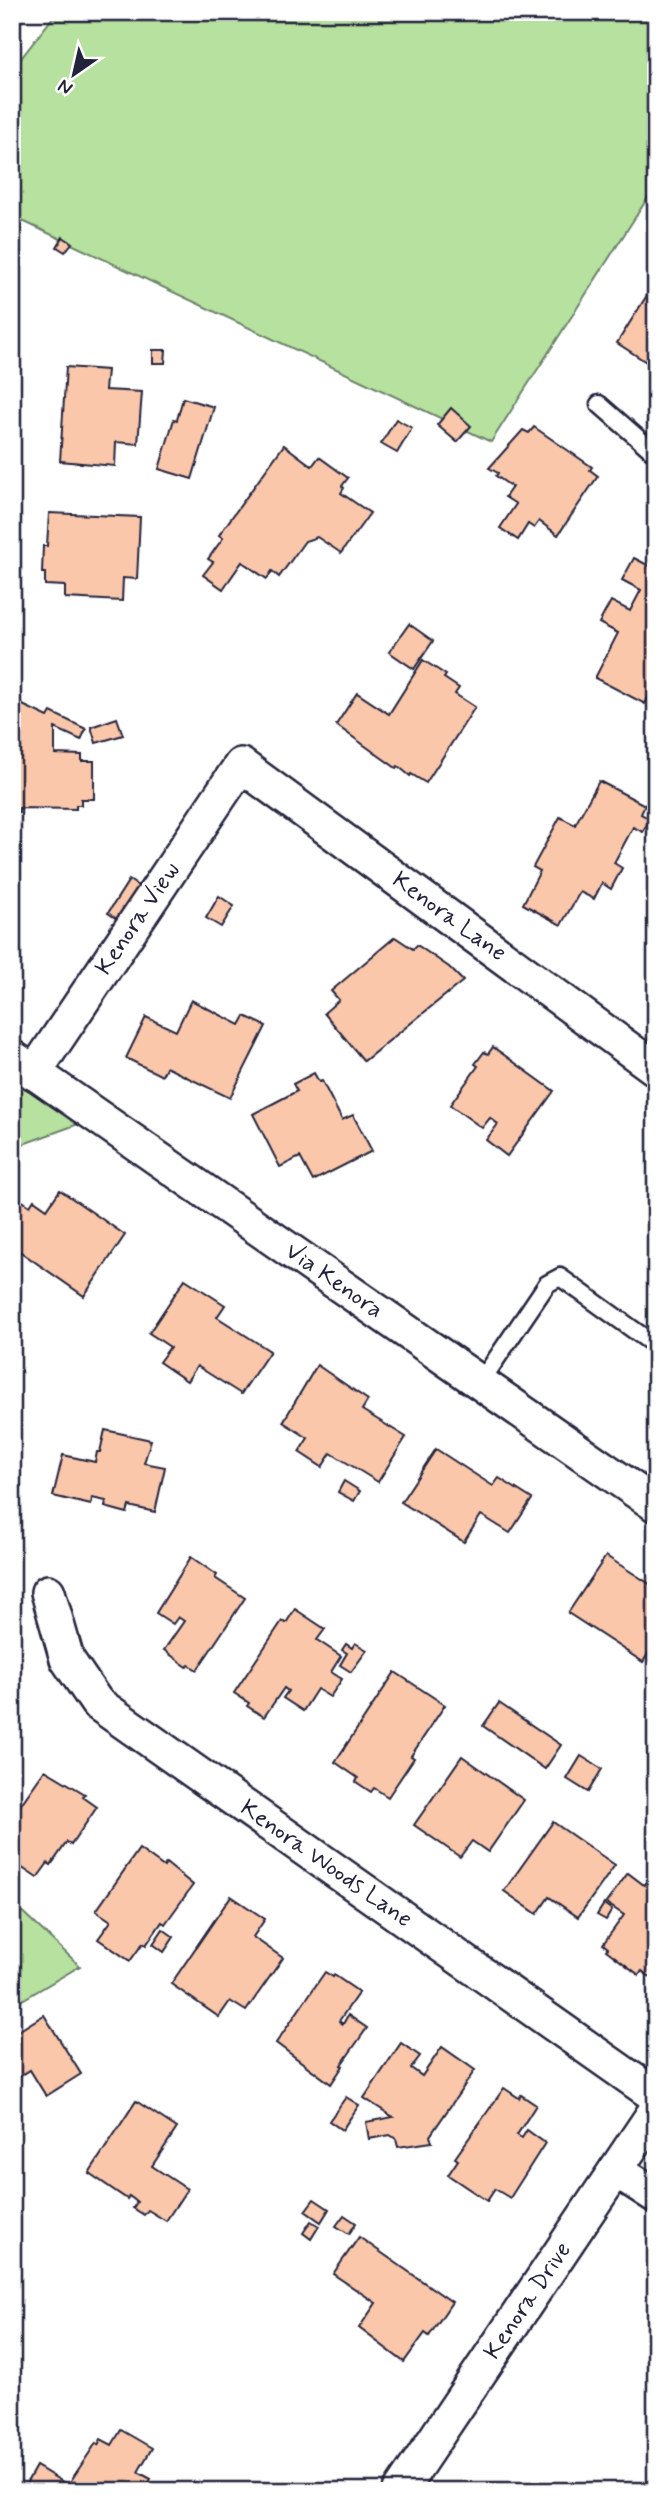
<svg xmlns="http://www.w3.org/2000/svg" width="668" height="2503" viewBox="0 0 668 2503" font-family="Mynerve,sans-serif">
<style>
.green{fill:#b6e19e;stroke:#6c826c;stroke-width:2}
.building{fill:#fac7ab;stroke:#22223b;stroke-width:2}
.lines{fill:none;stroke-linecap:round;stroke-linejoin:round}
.lane-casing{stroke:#22223b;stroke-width:21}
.street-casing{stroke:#22223b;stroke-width:38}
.lane{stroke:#fff;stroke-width:16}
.street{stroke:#fff;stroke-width:33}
.labels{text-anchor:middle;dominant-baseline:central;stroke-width:6;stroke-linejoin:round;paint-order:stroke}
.street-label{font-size:24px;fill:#22223b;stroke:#fff}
</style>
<rect width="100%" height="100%" fill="#fff"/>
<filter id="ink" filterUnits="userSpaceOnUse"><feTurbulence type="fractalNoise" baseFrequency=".0143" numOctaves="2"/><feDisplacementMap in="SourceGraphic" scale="14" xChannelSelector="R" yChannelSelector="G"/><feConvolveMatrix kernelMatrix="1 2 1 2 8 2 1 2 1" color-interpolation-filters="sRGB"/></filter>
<g filter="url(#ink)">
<g class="green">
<path d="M57,12H656V185L491,442L12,216V70Z"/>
<path d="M12,1056L98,1117L12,1148Z"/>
<path d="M12,1902L80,1966L12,2006Z"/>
</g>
<g class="building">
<path d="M63,237L72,243L65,252L57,247Z"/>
<path d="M656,281V363L653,361L651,365L617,343Z"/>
<path d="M153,350H166L165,363H153Z"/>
<path d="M66,367L107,370L105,390L142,392L138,444L116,442L115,466L60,461Z"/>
<path d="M183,398L214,407L192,479L159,469L174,419L177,420Z"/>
<path d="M451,408L471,426L457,442L437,425Z"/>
<path d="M396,419L412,428L397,453L381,444Z"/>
<path d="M534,427L592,467L590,470L598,476L558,535L539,521L534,528L528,524L518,540L500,528L516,504L505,497L512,487L496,476L498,473L489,468L523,430L529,433Z"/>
<path d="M284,445L312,466L319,457L348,478L342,486L344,488L341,493L370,513L341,553L317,537L305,541L279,577L272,571L267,579L242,562L223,589L203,575L213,562L208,559L223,538L219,535Z"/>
<path d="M49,513L140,517L137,579L123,578L122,601L65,598V586L45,585V573H42L43,546H47Z"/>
<path d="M634,558L653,568L656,562V683L645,704L595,678L618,633L599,623L611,601L630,611L641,590L622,580Z"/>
<path d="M409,624L433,641L414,669L389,652Z"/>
<path d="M423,660L446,675L444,678L459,688L455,694L475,707L426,783L411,774L410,776L398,766L396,768L336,725L357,693L389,714Z"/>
<path d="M12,700L48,717L51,712L86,729L81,740L55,728V754L82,755V761H94V799H81V805H76V809L19,808V812H12Z"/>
<path d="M117,718L123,735L96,743L91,727Z"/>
<path d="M599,781L645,805L641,814L650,819L643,832L633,827L614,863L622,868L611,889L602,883L594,899L580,892L561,925L523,904L540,871L533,867L560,817L575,825Z"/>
<path d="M129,880L148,892L126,925L108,913Z"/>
<path d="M219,896L234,906L221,927L206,918Z"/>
<path d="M395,937L413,949L417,945L449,967L463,981L364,1061L324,1013L339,1000L331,991Z"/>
<path d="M191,1000L240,1025L245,1016L266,1026L230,1098L166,1067L162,1076L126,1058L146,1017L176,1031Z"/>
<path d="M493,1047L554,1091L507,1156L486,1140L498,1124L490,1118L482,1128L450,1105L478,1066L475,1064L484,1052L488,1054Z"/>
<path d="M314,1073L319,1082L322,1081L342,1120L353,1115L372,1151L313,1181L300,1157L280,1167L253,1114L297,1091L293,1084Z"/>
<path d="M60,1190L125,1235L84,1296L12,1246V1194L30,1206L34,1200L47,1209Z"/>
<path d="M185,1279L225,1305L217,1317L270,1351L241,1394L197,1366L187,1381L159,1362L170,1347L149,1333Z"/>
<path d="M317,1365L368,1400L362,1410L406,1437L378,1482L331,1453L322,1467L299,1452L308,1438L283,1422Z"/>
<path d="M105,1430L151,1440L144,1463L165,1467L155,1512L129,1506L127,1513L105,1507L106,1501L92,1498L91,1505L53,1496L63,1455L95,1462L97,1452H100Z"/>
<path d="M12,1442L16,1456L13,1457L22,1490L12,1492Z"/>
<path d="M436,1449L493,1486L499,1478L532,1499L510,1533L481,1515L464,1542L401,1502Z"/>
<path d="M344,1481L360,1491L354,1501L338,1492Z"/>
<path d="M606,1556L656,1588V1652L651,1649L643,1662L568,1613Z"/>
<path d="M191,1557L217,1575L215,1578L245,1598L197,1670L189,1665L187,1667L164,1650L184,1621L178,1617L173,1624L156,1613Z"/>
<path d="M295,1609L325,1629L317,1640L341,1656L331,1672L342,1679L330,1697L317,1689L303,1711L283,1698L288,1691L284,1688L264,1717L247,1706L249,1703L234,1693L282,1621L286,1623Z"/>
<path d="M355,1643L367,1650L351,1672L340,1665L347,1653L342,1650L346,1644L352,1648Z"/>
<path d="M395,1672L445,1705L411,1756L414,1758L388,1797L374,1788L371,1792L356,1782L358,1778L335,1762Z"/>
<path d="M499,1703L561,1745L545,1769L483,1726Z"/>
<path d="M462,1756L524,1800L488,1852L472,1841L460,1857L414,1825Z"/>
<path d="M581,1756L602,1769L588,1792L567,1779Z"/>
<path d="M45,1770L85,1794L83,1797L97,1807L71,1845L67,1842L51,1865L48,1863L37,1878L12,1861V1856L20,1845L12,1840V1817Z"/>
<path d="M553,1822L615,1865L578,1917L549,1897L537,1914L504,1891Z"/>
<path d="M139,1849L164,1867L166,1863L193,1885L165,1924L162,1922L146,1945L143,1943L130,1961L98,1939L111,1921L96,1911Z"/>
<path d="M656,1868V1978L654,1980L642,1971L639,1975L606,1950L608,1948L603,1944L624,1915L606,1903L628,1873L644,1885Z"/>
<path d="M231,1896L265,1919L253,1937L283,1958L246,2011L230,2001L219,2017L171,1984Z"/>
<path d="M604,1904L612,1910L606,1920L597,1915Z"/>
<path d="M163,1929L174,1937L164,1952L153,1944Z"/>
<path d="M325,1972L333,1977L334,1975L359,1992L339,2021L343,2024L348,2015L367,2028L341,2065L343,2066L331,2084L276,2043Z"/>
<path d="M44,2015L81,2074L46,2096L30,2070L16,2079L12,2072V2035Z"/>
<path d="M401,2043L420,2056L411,2068L422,2076L442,2047L475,2070L430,2136L432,2142L398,2147L396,2139L390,2135L369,2139L366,2122L393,2117L364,2098Z"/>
<path d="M504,2088L519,2098L521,2095L536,2105L517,2135L522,2138L527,2130L545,2143L510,2198L495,2189L487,2201L448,2175L458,2160L455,2158Z"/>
<path d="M346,2097L359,2105L342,2130L329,2121Z"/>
<path d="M136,2101L177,2128L152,2166L187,2189L166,2221L148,2210L144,2215L133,2208L137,2202L129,2196L127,2199L89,2173Z"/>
<path d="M314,2199L329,2209L321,2222L305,2211Z"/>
<path d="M344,2215L356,2223L349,2234L336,2226Z"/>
<path d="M311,2221L319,2226L311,2239L303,2233Z"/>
<path d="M359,2237L452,2302L429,2336L425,2333L404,2362L359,2328L376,2303L333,2274Z"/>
<path d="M121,2430L152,2448L138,2472L151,2479L144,2491H22L36,2466L68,2485L96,2443L98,2445L101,2439L112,2445Z"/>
</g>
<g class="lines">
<g class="lane-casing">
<g id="lane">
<path d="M599,404L656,454"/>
<path d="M480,1383L547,1284L560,1277L656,1346"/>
</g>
</g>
<g class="street-casing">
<g id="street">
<path d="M12,1057L656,1505"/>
<path d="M34,1073L241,765L656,1069"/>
<path d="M48,1592L67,1659L97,1703L656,2096"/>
<path d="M616,2170L656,2196"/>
<path d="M400,2491L656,2110"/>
</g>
</g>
<use href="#lane" class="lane"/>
<use href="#street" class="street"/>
</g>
</g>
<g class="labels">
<g class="street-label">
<text transform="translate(449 917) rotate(36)">Kenora Lane</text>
<text transform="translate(138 919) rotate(-56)">Kenora View</text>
<text transform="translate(334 1281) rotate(35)">Via Kenora</text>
<text transform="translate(326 1864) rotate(35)">Kenora Woods Lane</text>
<text transform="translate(528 2301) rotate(-56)">Kenora Drive</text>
</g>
</g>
<rect width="668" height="2503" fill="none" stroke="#fff" stroke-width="42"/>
<rect x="21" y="21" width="626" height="2461" fill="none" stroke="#22223b" stroke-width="2.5" filter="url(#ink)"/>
<g transform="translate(74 74) rotate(214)" stroke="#ffffff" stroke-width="5" paint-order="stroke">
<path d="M0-5L12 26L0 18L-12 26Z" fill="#22223b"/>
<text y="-10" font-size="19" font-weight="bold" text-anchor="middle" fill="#22223b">N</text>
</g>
</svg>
